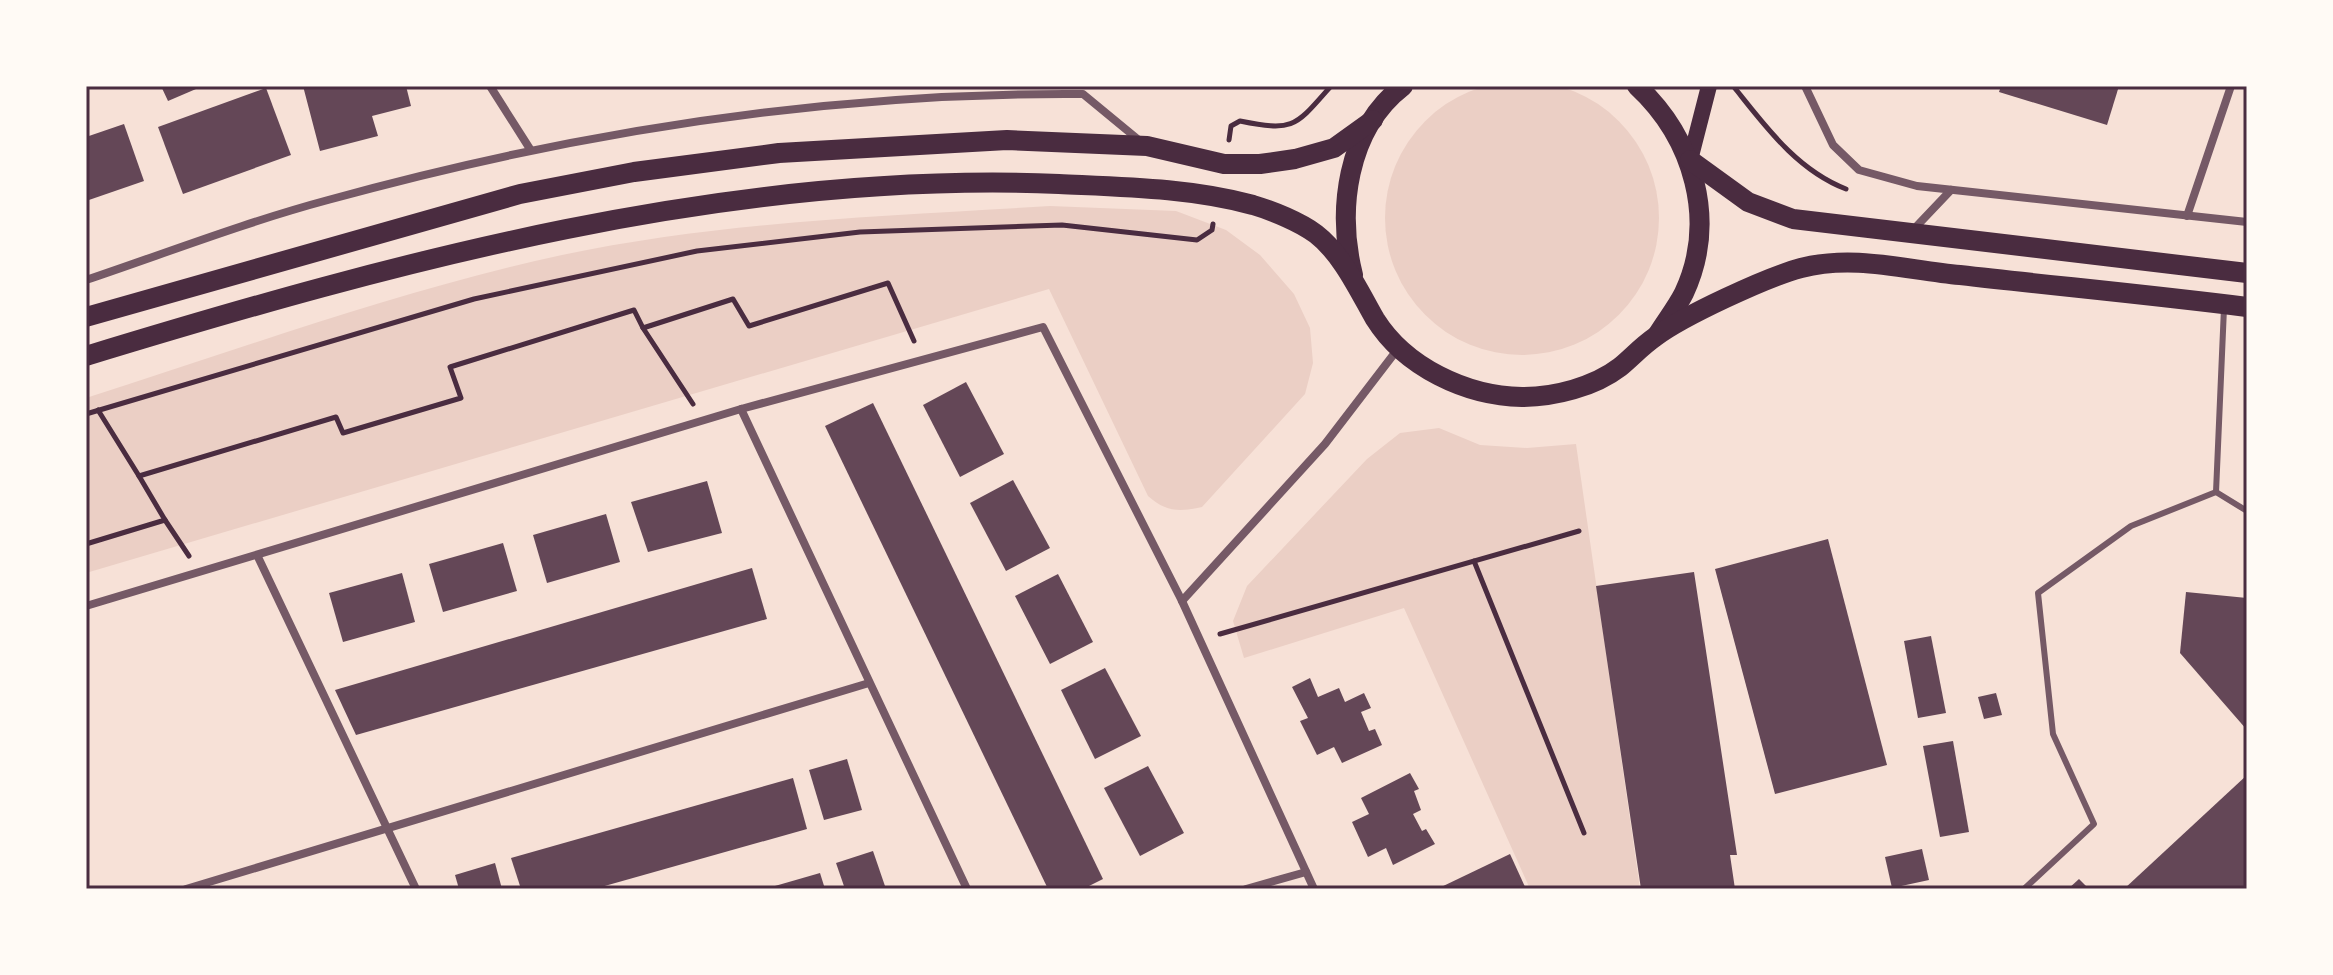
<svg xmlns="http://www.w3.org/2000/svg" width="2333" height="975" viewBox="0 0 2333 975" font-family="'Archivo Narrow',sans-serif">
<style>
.green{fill:#ebcfc5}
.building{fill:#644757}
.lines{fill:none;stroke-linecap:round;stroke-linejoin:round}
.path{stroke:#4a2c40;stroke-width:5}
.service{stroke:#755966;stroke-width:6}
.minor{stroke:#755966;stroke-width:8}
.secondary{stroke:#4a2c40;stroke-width:16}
.primary{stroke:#4a2c40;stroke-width:20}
.neatline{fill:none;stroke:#4a2c40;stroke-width:3}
</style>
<rect width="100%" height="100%" fill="#f7e1d7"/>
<g class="green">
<circle cx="1522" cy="218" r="137"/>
<path d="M1050,206L1176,211L1226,230L1260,255L1294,294L1310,328L1313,363L1305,394L1202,507C1179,512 1166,512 1148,496L1049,289L86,573V398C243,348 401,290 562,255C722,221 888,216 1050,206Z"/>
<path d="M1439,428L1480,445L1527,448L1576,444L1640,889H1530L1404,608L1244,658L1233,621L1247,586L1367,459L1400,433Z"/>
</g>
<g class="building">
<path d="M161,86H203L168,101Z"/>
<path d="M303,86H406L411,106L372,116L378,136L320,151Z"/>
<path d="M2001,86H2119L2107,125L1999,92Z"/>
<path d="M266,88L291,155L183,194L158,127Z"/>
<path d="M124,124L144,181L86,201V137Z"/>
<path d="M966,382L1004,454L960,477L923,405Z"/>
<path d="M873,403L1103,879L1083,889H1048L825,426Z"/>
<path d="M1013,480L1050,548L1006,571L970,503Z"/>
<path d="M707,481L722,533L648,552L631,502Z"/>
<path d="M606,514L620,562L547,583L533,535Z"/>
<path d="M1828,539L1887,765L1775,794L1715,569Z"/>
<path d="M503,543L517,591L443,612L429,564Z"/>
<path d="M752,568L767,619L356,735L335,690Z"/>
<path d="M1694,572L1737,855H1730L1735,889H1641L1596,586Z"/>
<path d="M402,573L415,622L343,642L329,593Z"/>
<path d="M1058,574L1093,642L1050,664L1015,596Z"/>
<path d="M2186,592L2247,598V730L2180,653Z"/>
<path d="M1931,636L1946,713L1918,718L1904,641Z"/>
<path d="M1105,668L1141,736L1095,759L1061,690Z"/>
<path d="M1310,678L1318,697L1339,688L1345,702L1364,693L1371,708L1361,712L1369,731L1375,729L1382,745L1342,763L1334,747L1317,755L1300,721L1308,718L1292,687Z"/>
<path d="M1996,693L2002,715L1984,719L1978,697Z"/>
<path d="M1953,741L1969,832L1940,837L1923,746Z"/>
<path d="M847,759L862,810L824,820L809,770Z"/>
<path d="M1148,766L1184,833L1140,856L1104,788Z"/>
<path d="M1410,773L1419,789L1414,791L1421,810L1413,814L1422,831L1426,829L1435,844L1393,865L1386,848L1368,857L1352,822L1369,814L1361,798Z"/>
<path d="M2247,775V889H2124Z"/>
<path d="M793,778L807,829L594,889H521L511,858Z"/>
<path d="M1922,849L1929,880L1892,888L1885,857Z"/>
<path d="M873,851L886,889H845L836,863Z"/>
<path d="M1510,854L1526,889H1437Z"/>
<path d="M495,863L502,889H459L455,875Z"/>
<path d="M820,873L825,889H768V888Z"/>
<path d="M2079,879L2089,889H2068Z"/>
</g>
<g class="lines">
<g class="path">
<path d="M1734,87C1766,127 1797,170 1846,189"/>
<path d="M1229,140L1231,126L1240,121C1294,132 1295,127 1331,86"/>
<path d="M643,328L693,404"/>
<path d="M98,410L139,476"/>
<path d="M86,414L474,299L697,251L860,232L1062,225L1197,240L1212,230L1213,224"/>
<path d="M165,520L189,556"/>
<path d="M86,544L165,520L139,476L336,417L343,433L461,398L450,367L634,310L643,328L733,299L749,326L888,283L914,341"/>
<path d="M1474,561L1584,833"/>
<path d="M1220,634L1579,531"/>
</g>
<g class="service">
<path d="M2216,492L2224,308"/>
<path d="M2216,492L2247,511"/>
<path d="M2024,889L2094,824L2053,734L2038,593L2131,526L2216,492"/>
</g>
<g class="minor">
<path d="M490,86L530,149"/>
<path d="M1805,86L1833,145L1859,170L1917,186L2247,222"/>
<path d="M2187,216L2231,86"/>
<path d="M1913,230L1951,190"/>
<path d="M86,280C166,253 246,222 328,200C574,132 827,92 1083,94L1140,141"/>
<path d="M741,409L967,889"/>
<path d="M258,557L416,889"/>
<path d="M1182,601L1325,444L1397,350"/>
<path d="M86,606L741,409L1043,327L1182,601L1314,889"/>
<path d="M186,889L869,683"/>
<path d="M1246,889L1306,872"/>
</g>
<path class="secondary" d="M1690,160L1709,86"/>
<g class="primary">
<path d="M1637,86C1693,138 1718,220 1684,293C1677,307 1666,321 1658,334"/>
<path d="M1690,160L1748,202L1793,219L2247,273"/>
<path d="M1353,275C1337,211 1346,130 1403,86"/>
<path d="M86,317L520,194L634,172L779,153L1007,140L1147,146L1224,164H1260L1295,159L1334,148L1373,120"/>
<path d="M86,356C397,261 731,170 1059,184C1123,187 1191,188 1253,205C1273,211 1300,222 1316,234C1342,254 1359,291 1375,319C1405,367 1466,396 1522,397C1554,397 1594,387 1620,367C1632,357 1642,346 1655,337C1683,316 1767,277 1801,268C1854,254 1906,270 1960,275C2056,286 2152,295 2247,307"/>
</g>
</g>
<rect width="2333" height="975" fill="none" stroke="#fffaf5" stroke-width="176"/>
<rect x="88" y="88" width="2157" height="799" class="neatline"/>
</svg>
